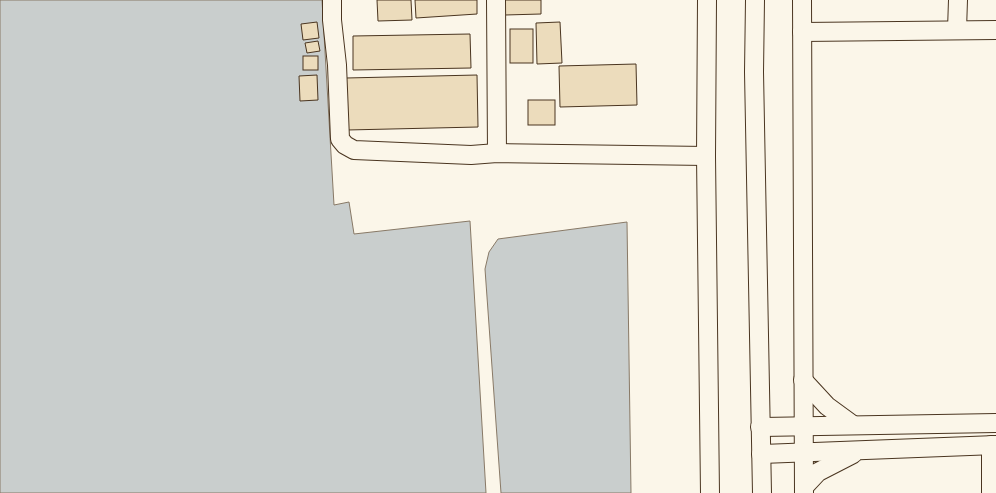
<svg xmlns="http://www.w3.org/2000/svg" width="996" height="493" viewBox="0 0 996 493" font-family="'Work Sans',sans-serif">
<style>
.water{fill:#c9cecd;stroke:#887966}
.building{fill:#ecdcbc;stroke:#4a3520}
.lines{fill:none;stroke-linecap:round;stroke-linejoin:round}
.minor-casing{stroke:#4a3520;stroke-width:20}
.minor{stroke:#fbf6e9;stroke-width:18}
</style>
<rect width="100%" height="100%" fill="#fbf6e9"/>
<g class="water">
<path d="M0,0H322L334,205L349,202L354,234L470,221L486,493H0Z"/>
<path d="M627,222L631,493H501L485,269L489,252L498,239Z"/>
</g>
<g class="building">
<path d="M377,0H411L412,20L378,21Z"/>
<path d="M415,0H477V14L416,18Z"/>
<path d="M505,0H541V14L505,15Z"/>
<path d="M317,22L319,38L303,40L301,24Z"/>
<path d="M560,22L562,63L537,64L536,23Z"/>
<rect x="510" y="29" width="23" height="34"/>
<path d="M470,34L471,68L353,70V36Z"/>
<path d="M318,41L320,51L307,53L305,43Z"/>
<rect x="303" y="56" width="15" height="14"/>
<path d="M636,64L637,105L560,107L559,66Z"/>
<path d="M317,75L318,100L300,101L299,76Z"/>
<path d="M477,75L478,127L347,130L346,78Z"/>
<rect x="528" y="100" width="27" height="25"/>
</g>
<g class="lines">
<g class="minor-casing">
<g id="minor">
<path d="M332,0V20L337,65L340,139L345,145L354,150L471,155L497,153L706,156"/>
<path d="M496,0L497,153"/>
<path d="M707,0L706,156L710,493"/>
<path d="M755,0L754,72L762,493"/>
<path d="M802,0L804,493"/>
<path d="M957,30L958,0"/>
<path d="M802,32L996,30"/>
<path d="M803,380L827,406L853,425"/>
<path d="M760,427L996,423"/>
<path d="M761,454L996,445"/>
<path d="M804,487L818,472L853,454"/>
<path d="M991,493V445"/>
</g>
</g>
<use href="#minor" class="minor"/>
</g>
</svg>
